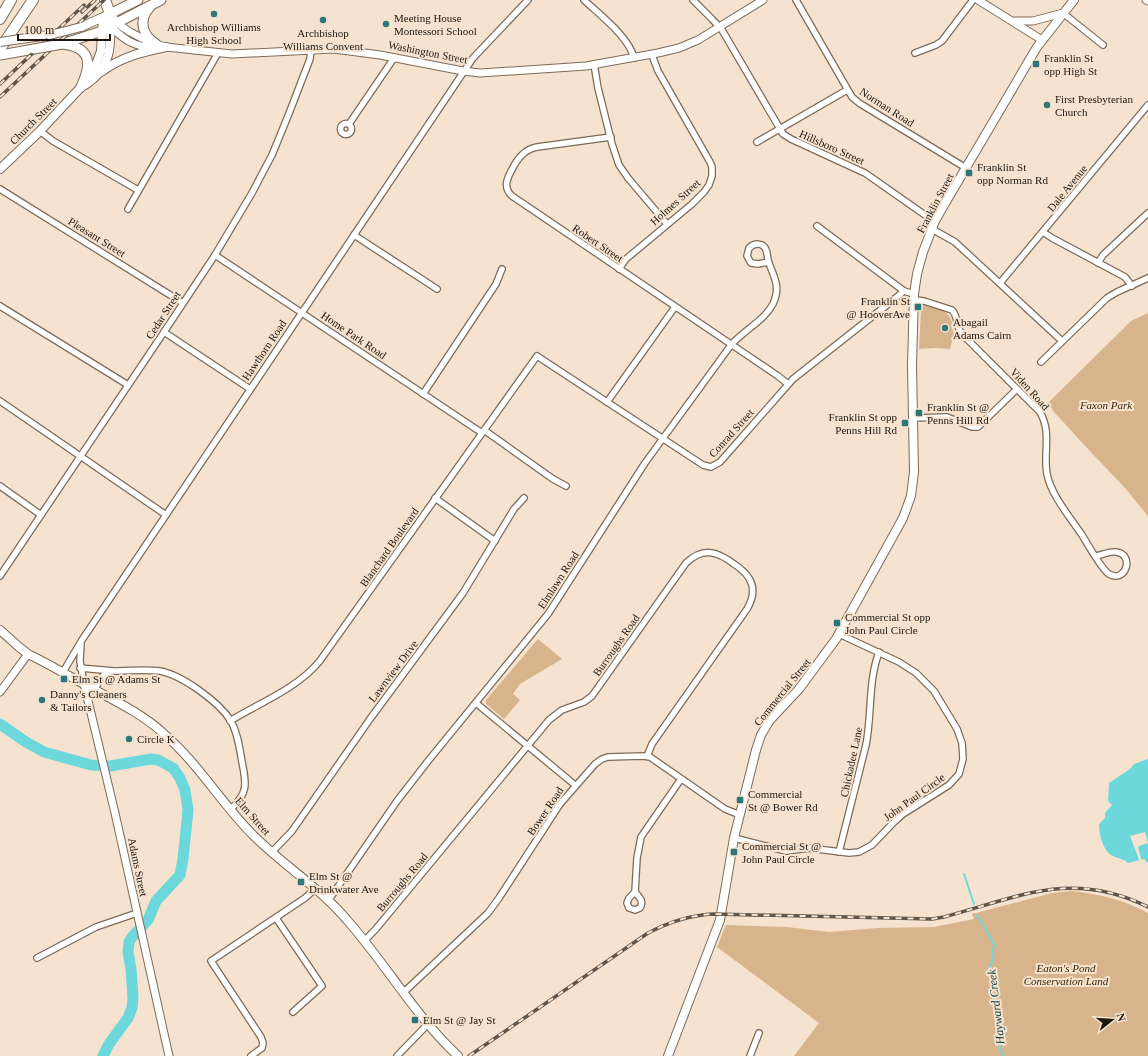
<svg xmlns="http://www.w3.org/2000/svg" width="1148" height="1056" viewBox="0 0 1148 1056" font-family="'Times New Roman',serif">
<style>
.green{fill:#d8b48c}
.water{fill:#6cd8dc}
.pier{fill:#f6e3cf}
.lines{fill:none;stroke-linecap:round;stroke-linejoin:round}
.stream{stroke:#6cd8dc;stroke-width:2}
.river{stroke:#6cd8dc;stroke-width:11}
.minor-casing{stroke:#7b6b59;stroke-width:8}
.tertiary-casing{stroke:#7b6b59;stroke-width:9}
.secondary-casing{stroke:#7b6b59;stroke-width:10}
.primary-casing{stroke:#7b6b59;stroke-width:11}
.motorway-casing{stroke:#7b6b59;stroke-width:12}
.minor{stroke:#fff;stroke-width:5.5}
.tertiary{stroke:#fff;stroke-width:7}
.secondary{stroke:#fff;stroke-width:8}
.primary{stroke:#fff;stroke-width:9}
.motorway{stroke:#fff;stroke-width:10}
.rail-casing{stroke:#5f554a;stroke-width:3.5}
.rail{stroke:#f6e3cf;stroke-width:2;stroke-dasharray:6;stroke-linecap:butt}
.secondary-bridge-casing{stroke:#7b6b59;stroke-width:10;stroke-linecap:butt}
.primary-bridge-casing{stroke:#7b6b59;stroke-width:11;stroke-linecap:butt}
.secondary-bridge{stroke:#fff;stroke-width:8}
.primary-bridge{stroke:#fff;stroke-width:9}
.poi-dot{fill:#2d777a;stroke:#f6e3cf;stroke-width:1.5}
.labels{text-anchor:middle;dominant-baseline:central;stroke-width:4;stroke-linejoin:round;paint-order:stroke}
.poi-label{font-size:11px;fill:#1d1710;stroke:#f6e3cf;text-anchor:start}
.street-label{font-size:11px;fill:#1d1710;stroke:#f6e3cf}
.park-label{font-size:11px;font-style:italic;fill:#3a2408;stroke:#f6e3cf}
.water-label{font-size:12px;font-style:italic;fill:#114345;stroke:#f6e3cf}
</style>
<rect width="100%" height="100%" fill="#f6e3cf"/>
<g class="green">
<path d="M923,305C933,307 948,309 951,320C953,325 951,328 954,333L950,349L934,348L919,349L921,311Z"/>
<path d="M1148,313V516L1125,488L1088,449L1054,412L1048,403L1131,321Z"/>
<path d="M538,639L562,659L520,684L513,694L520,700L504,719L486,704V700Z"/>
<path d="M1072,891C1098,894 1125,900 1148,913V1056H794L819,1023L717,947L726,925L787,927L829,932L877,928L934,927L974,919L972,914L1052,893Z"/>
</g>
<path class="water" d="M1148,759V863L1144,859L1128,863C1123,858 1119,859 1113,856C1103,851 1099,835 1099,824L1105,818V813L1112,805L1108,801L1109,783L1130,769L1134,764Z"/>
<path class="pier" d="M1145,832L1148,843L1139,846L1138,847L1142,862H1140L1130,836Z"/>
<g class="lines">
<g class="stream">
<path d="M964,874L974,904"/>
<path d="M977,915L994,944L990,974L996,1021L1002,1056"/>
</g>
<path class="river" d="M0,724L26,742L44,752L91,765L110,766L151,759L158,760L173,768L180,778L185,790L188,810L183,859L180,875L156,901L148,920L132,937L129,942L128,952L131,969L133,998L132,1008L128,1018L109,1044L103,1056"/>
<g class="minor-casing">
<g id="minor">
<path d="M584,0C600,15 629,37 634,58"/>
<path d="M693,0L712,19L722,30L783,134L791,139L865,173L925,215L935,221"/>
<path d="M796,0L852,97L859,103L966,168"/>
<path d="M1063,13L1103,45"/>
<path d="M915,53L936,45L942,41L973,0"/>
<path d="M594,64L598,88L612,144L619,165L628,178L667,224"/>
<circle cx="346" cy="129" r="5.5"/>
<path d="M349,124L394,58"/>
<path d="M40,131L53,141L138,190"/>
<path d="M611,137L537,147C532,148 527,150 523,154C519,157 517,161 515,164C509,175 501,186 512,196L778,376L788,384"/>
<path d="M757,142L847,90"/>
<path d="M0,189L183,303"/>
<path d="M128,209L218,53"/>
<path d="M817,226L904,291L914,294"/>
<path d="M932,229L955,242L1062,341"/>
<path d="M1043,232L1052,238L1125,277L1132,286"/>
<path d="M354,235L437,289"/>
<path d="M215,255L482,433"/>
<path d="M1098,263L1103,255L1148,213"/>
<path d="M619,269L626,259L692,204L704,192L709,185L712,176V167L710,162L658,71L652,55"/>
<path d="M1000,283L1148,105"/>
<path d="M914,300L924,301L952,310C958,316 956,325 961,333L1040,412C1052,433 1043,452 1047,474C1051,495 1070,517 1082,535C1087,543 1102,570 1109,574C1126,584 1135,554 1116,552C1110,551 1102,555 1096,556"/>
<path d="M0,306L128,385"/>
<path d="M164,332L250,389"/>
<path d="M1041,362L1107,298L1117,292L1148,278"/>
<path d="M423,394L496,284L502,269"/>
<path d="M0,401L166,515"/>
<path d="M607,402L675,307"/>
<path d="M913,418L947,417L972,427H978L1017,389"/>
<path d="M484,430L553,479L566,486"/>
<path d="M0,486L41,515"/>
<path d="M435,498L495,541"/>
<path d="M0,576L164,332L215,255L252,193L272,155L288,116L310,59L311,49"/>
<path d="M81,644L80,661L84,684"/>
<path d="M80,668C92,669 103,670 114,671C129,671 145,669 160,671C182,675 219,702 231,721C237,732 239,744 241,756C245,781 251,790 231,809"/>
<path d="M63,672L82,640L473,58L528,0"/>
<path d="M95,689C99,681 102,674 111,671"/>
<path d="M476,703L575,785"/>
<path d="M230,721C261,702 296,689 319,662L537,356L703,465L711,467L720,462L793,379L897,297L904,291"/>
<path d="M734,838L786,851L809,848L849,853L859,852L872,845L893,823L903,814L949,785L959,774L963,759L962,743L957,729L934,691L916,673L899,662L839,634"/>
<path d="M272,852L292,831L370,719L463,593L514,509L524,498"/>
<path d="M839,852L866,745C872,714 868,682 879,652"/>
<path d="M635,892L637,858L641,837L681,779"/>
<path d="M635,892C640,898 644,901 640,908L635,910L629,908L627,903L629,898Z"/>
<path d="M328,901L397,801L428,761L548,614L645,463L731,345C744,330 764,321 773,304C781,286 774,278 769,263C767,259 768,254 766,250C763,242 754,243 749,248L747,256L751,263L758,264L768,262"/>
<path d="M276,918L322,986L293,1012"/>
<path d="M364,941L375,930L549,720L562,710L584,702L592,696L686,563C703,547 717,551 734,564C751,575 759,589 747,609L652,744L647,756"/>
<path d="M37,958L96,927L137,913"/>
<path d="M403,993L488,913L499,898L560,804L595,764L602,759L608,757L643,756L650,757L725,809L740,815"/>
<path d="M251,1056L262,1048L263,1043L261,1037L211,961L305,898L315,889"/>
<path d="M397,1056L428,1024"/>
<path d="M750,1056L759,1033"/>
</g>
</g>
<g class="tertiary-casing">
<g id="tertiary">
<path d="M978,0L1042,40"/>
<path d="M1146,0L1148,1"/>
<path d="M110,14L121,26L130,32L151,43L166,47L232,54L334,49L380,55L463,71L480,73L586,66L658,53L679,48L698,40L763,0"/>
<path d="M1015,21H1033L1063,13"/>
<path d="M108,24C123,39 133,47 156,48"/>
<path d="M84,684L115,813L169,1056"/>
<path d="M0,692L28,654"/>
</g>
</g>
<g class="secondary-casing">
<g id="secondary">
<path d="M81,27L110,14C111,43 113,67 85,85"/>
<path d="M20,39L50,35"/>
<path d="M101,72C121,57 142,52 166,47"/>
<path d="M0,169L40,131L81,87L97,62L101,51L103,18"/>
<path d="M0,630L19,647L28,654C47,663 65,674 84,684C111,699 140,712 163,733C198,763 221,803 253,835C283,865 320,888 347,920C386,964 415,1016 458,1056"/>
<path d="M668,1056L720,920L734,838L756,750L761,735L770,720L799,689L836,639L903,518L911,496L914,472L912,365L914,294L917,274L923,252L935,221L944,205L1037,47L1074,0"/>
</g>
</g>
<g class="primary-casing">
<g id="primary">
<path d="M150,7C138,20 142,35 156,44"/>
<path d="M110,14L138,0"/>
<path d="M62,44L99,32L161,0"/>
<path d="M63,44C93,48 91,65 81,87"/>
<path d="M0,55L34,49"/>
</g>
</g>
<g class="motorway-casing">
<g id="motorway">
<path d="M105,0L110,14"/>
<path d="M0,19L11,0"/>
<path d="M0,49L33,0"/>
</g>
</g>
<use href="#minor" class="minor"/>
<use href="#tertiary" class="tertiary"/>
<use href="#secondary" class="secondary"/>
<use href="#primary" class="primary"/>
<use href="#motorway" class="motorway"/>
<g class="rail-casing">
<g id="rail">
<path d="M82,12L95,0"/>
<path d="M0,84L84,5"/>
<path d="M0,97L104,0"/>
<path d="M469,1056L648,933C669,922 690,915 714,914L932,919L944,917C1019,897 1072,869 1148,907"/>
</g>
</g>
<use href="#rail" class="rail"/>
<g class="secondary-bridge-casing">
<g id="secondary-bridge">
<path d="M50,35L81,27"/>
<path d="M0,42L20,39"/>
</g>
</g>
<g class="primary-bridge-casing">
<path id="primary-bridge" d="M34,49L62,44"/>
</g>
<use href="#secondary-bridge" class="secondary-bridge"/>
<use href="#primary-bridge" class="primary-bridge"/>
</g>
<g class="poi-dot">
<circle cx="214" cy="14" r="4"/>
<circle cx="323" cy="20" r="4"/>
<circle cx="386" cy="24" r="4"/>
<rect x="1032" y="60" width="8" height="8" rx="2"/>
<circle cx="1047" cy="105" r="4"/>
<rect x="965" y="169" width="8" height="8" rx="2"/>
<rect x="914" y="303" width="8" height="8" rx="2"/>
<circle cx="945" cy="328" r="4"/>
<rect x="915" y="409" width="8" height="8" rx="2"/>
<rect x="901" y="419" width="8" height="8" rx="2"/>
<rect x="833" y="619" width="8" height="8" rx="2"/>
<rect x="60" y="675" width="8" height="8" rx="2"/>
<circle cx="42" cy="700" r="4"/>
<circle cx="129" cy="739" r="4"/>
<rect x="736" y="796" width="8" height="8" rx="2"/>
<rect x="730" y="848" width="8" height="8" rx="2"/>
<rect x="297" y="878" width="8" height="8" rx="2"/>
<rect x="411" y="1016" width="8" height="8" rx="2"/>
</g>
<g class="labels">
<g class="poi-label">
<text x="394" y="18">Meeting House<tspan x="394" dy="13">Montessori School</tspan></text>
<text x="214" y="27" text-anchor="middle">Archbishop Williams<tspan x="214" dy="13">High School</tspan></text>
<text x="323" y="33" text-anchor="middle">Archbishop<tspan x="323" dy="13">Williams Convent</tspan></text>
<text x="1044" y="58">Franklin St<tspan x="1044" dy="13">opp High St</tspan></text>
<text x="1055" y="99">First Presbyterian<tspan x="1055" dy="13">Church</tspan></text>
<text x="977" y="167">Franklin St<tspan x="977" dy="13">opp Norman Rd</tspan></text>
<text x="910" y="301" text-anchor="end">Franklin St<tspan x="910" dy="13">@ HooverAve</tspan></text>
<text x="953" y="322">Abagail<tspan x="953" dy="13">Adams Cairn</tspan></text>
<text x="927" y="407">Franklin St @<tspan x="927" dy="13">Penns Hill Rd</tspan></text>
<text x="897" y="417" text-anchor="end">Franklin St opp<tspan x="897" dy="13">Penns Hill Rd</tspan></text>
<text x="845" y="617">Commercial St opp<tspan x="845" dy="13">John Paul Circle</tspan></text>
<text x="72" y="679">Elm St @ Adams St</text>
<text x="50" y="694">Danny's Cleaners<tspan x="50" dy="13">&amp; Tailors</tspan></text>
<text x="137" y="739">Circle K</text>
<text x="748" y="794">Commercial<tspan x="748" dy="13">St @ Bower Rd</tspan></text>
<text x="742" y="846">Commercial St @<tspan x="742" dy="13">John Paul Circle</tspan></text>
<text x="309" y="876">Elm St @<tspan x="309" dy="13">Drinkwater Ave</tspan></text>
<text x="423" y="1020">Elm St @ Jay St</text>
</g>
<g class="street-label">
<text transform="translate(428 52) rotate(11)">Washington Street</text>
<text transform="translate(887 107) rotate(33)">Norman Road</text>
<text transform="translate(33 121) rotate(-45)">Church Street</text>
<text transform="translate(832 147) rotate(24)">Hillsboro Street</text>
<text transform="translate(1067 188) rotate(-51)">Dale Avenue</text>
<text transform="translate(675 202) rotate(-42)">Holmes Street</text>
<text transform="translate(935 203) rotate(-62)">Franklin Street</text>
<text transform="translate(97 237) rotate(32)">Pleasant Street</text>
<text transform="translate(598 243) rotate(34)">Robert Street</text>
<text transform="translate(163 315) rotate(-57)">Cedar Street</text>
<text transform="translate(354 335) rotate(34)">Home Park Road</text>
<text transform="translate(264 350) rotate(-56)">Hawthorn Road</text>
<text transform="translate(1030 389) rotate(48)">Viden Road</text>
<text transform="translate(731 433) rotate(-48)">Conrad Street</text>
<text transform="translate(389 547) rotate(-55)">Blanchard Boulevard</text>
<text transform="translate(558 580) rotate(-57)">Elmlawn Road</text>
<text transform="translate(616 645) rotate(-55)">Burroughs Road</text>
<text transform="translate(393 671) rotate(-53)">Lawnview Drive</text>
<text transform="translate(782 692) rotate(-51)">Commercial Street</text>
<text transform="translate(851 762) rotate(-78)">Chickadee Lane</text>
<text transform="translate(914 797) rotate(-36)">John Paul Circle</text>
<text transform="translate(545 811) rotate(-56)">Bower Road</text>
<text transform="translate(253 816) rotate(48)">Elm Street</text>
<text transform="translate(138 867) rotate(78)">Adams Street</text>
<text transform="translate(402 882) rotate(-50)">Burroughs Road</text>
</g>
<g class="park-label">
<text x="1106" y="405">Faxon Park</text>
<text x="1066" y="968">Eaton's Pond<tspan x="1066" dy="13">Conservation Land</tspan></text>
</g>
<g class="water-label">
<text transform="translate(996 1007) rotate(-97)">Hayward Creek</text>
</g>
</g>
<g transform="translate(1112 1020) rotate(73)" stroke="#f6e3cf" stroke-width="3" paint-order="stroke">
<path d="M0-3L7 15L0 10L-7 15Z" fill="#1d1710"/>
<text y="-6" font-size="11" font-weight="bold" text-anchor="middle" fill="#1d1710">N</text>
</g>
<path d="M18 34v6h92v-6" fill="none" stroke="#1d1710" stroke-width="2"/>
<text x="24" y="34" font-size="12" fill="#1d1710" stroke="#f6e3cf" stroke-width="3" paint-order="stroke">100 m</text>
</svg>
